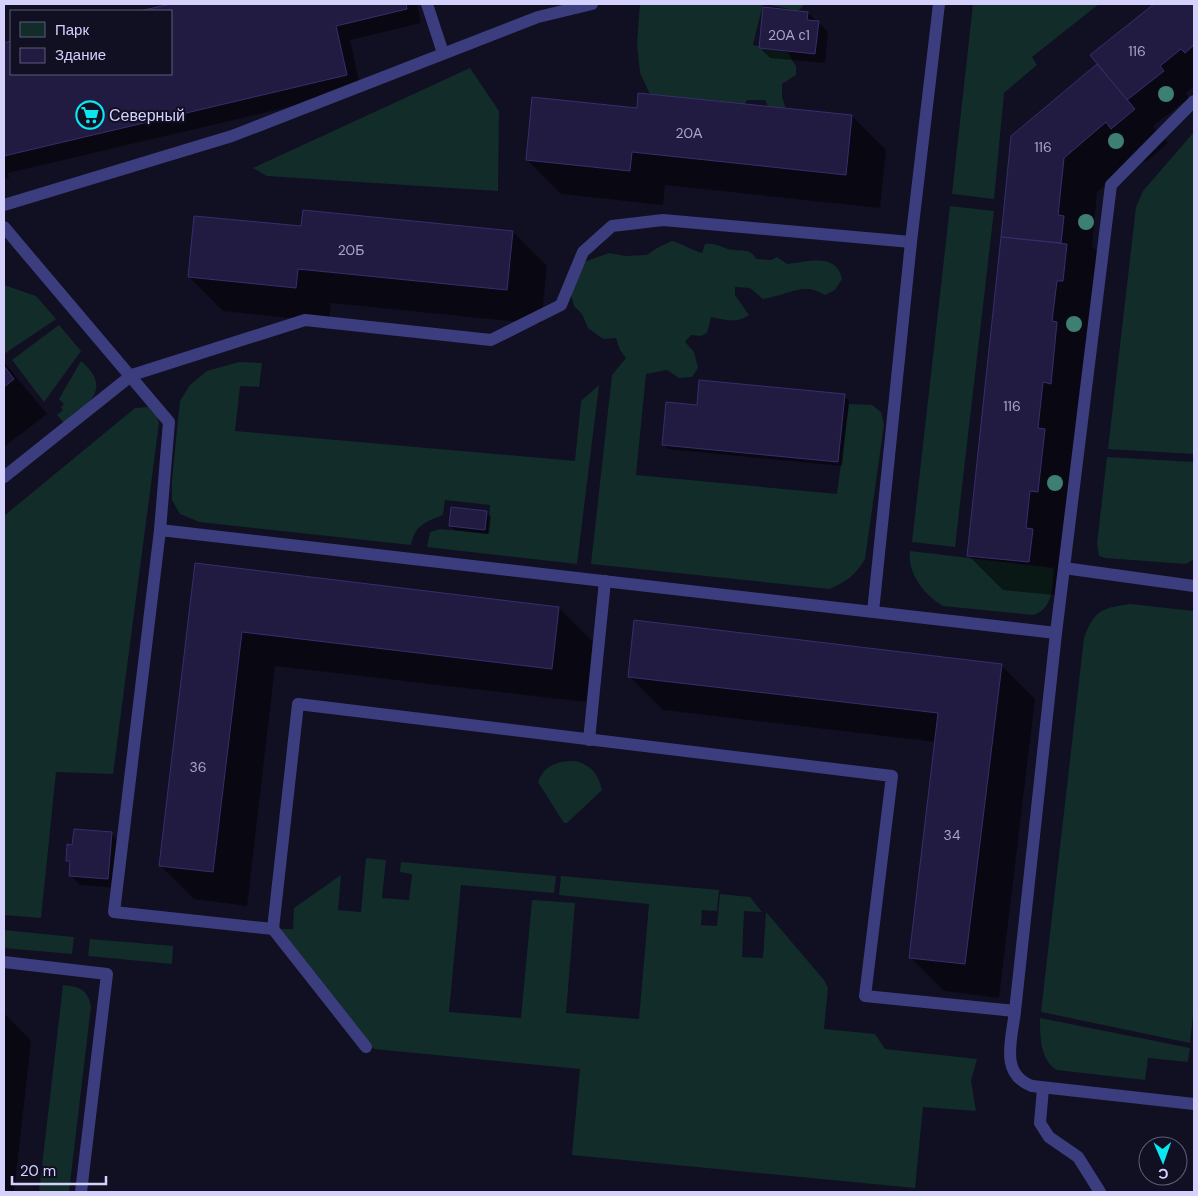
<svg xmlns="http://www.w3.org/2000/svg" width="1198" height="1196" viewBox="0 0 1198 1196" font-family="'DM Sans',sans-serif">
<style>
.green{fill:#122c29}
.shadow{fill:#0007}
.building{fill:#211b42;stroke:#372e6d}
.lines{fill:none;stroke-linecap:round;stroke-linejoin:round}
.service{stroke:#3c3d7f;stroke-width:12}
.tree{fill:#3d7f73}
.labels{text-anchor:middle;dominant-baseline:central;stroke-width:4;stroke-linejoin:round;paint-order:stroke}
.number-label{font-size:14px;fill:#a7a4ce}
.poi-label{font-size:16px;fill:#d4d2fd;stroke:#110f22;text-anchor:start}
</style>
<rect width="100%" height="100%" fill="#110f22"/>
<g class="green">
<path d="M640,4H763L753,45L788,52L796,67V75L782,84V96L786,110L770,111L765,100H747L738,114L654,103L640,73L637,44Z"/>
<path d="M766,4H805L798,11Z"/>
<path d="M973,4H1099L1032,57L1037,65L1004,93L994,199L952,194Z"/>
<path d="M470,68L499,111L498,191L267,176L253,168Z"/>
<path d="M1194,132V454L1108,449L1136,207L1143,191Z"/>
<path d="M950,206L994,211L955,547L912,542Z"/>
<path d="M672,241C683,244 691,250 702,253L705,244C715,243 719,246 728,249C739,252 751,247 756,259L771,260L777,257L787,264C806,262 837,252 842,279L835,290L825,295C803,281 789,295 763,299L750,288L735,287V295L749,315C737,324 725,320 711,317L707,333L701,336L691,335L685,342L694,352L698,368L692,377L679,378L667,370L646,374L636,475L837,494L849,404L872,405L881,412L884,425L865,559C854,577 848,580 830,589L591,564L612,375L626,358L620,350L616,338L603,339L588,328L582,314L574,306L571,295L584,262L609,253L625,256L647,255L657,248Z"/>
<path d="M4,285L36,296L56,319L4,354Z"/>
<path d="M59,325L81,351L44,402L12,360Z"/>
<path d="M81,361C113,389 89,403 65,424L57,415L63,410L61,407L64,404L59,399Z"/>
<path d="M239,362L262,363L259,387L240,386L235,431L575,461L581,401L599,385L577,564L427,547L430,532L441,529L488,534L490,505L445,500L443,515C425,522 415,525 411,545L199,522L180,514L172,500V479L180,401L190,385L207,371Z"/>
<path d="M148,407L157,416L159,423L113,774L56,772L41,918L4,915V516L135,408Z"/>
<path d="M1107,457L1194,462L1193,560L1186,564L1105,558L1099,556L1097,544Z"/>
<path d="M910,551L1054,568C1052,587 1054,607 1034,615L943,606C924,595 907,573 910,551Z"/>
<path d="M1130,604L1194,611V1005L1190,1043L1041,1012L1084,638C1094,610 1102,608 1130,604Z"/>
<path d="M576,761C592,766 598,774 602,790L567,823H564L538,782C545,764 558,761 576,761Z"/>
<path d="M366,858L386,860L382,898L409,900L412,874L400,872L401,862L556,876L554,893L461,885L449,1012L521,1018L532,900L575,903L566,1013L639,1019L649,904L559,895L561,876L719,890L717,911L702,910L701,925L717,926L720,894L750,897L762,912L744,911L742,957L763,958L766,912L824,980L828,988L824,1029L875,1034L885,1049L977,1059L971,1081L976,1111L923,1107L915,1188L572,1155L580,1069L374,1049L280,929H293L294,908L341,875L338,910L361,912Z"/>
<path d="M4,930L74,937L72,954L4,948Z"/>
<path d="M90,939L173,946L172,964L88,956Z"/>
<path d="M63,985C80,987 87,989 91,1006L69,1192H39Z"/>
<path d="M1040,1018L1190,1048L1188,1062L1148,1058L1145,1080L1057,1070C1040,1060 1040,1036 1040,1018Z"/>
</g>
<g class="shadow">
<path d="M177,4H417L421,23L350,40L361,90L8,173L9,178L4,179V44L11,42V74H171V11H144Z"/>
<path d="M1156,4H1194V86L1186,93L1189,98L1153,126L1168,143L1146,162L1140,156L1097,192L1092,246L1097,251L1063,596L1003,590L969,556L1013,137L1103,69L1092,56Z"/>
<path d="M765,8L808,13L818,22L828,32L825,63L770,58L760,48Z"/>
<path d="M638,110L852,116L886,150L880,208L665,185L663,205L561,194L527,160Z"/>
<path d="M302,227L513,232L547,266L541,324L331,303L329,322L223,311L189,277Z"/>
<path d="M4,362L47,414L4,447Z"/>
<path d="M844,396L849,400L842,466L668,449L663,444L698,407Z"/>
<path d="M486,512L491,517L489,534L455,530L450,526Z"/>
<path d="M196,565L559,608L593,642L586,702L275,666L247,906L194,899L160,865Z"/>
<path d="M1001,665L1035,699L999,998L944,991L910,957L936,742L663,710L629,676Z"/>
<path d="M111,834L121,843L117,888L80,885L70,875L71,865L67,860L73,847Z"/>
<path d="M4,1013L31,1041L14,1192H4Z"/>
</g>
<g class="building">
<path d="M171,4H406L407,9L336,26L347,75L4,156V43L11,41V74H171V11H139Z"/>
<path d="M1154,4H1194V45L1185,53L1181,49L1160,66L1164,71L1127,100L1090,55Z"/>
<path d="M763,7L808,12L807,20L819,21L815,54L759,48Z"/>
<path d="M1097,64L1135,109L1111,129L1106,122L1064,158L1058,215L1064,216L1061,243L1001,237L1011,136Z"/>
<path d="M638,93L852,115L846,175L632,152L630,171L526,160L532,97L637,108Z"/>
<path d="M303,210L513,231L507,290L298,269L296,288L188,277L194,216L301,226Z"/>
<path d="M1001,237L1067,244L1063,281H1057L1052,321L1057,322L1051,384L1043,382L1038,428L1045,429L1038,492L1030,491L1026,528L1033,529L1029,562L967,556Z"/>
<path d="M4,366L14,379L4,387Z"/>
<path d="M699,380L845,394L838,462L662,445L666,402L697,405Z"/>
<path d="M451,507L487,511L485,530L449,526Z"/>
<path d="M195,563L559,607L552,669L242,632L213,872L159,866Z"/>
<path d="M634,620L1002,664L965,964L909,958L938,713L628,677Z"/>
<path d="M74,829L112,832L108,879L69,876L70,861H66L67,844L72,845Z"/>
</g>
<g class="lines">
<g class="service">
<path d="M427,4L443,53"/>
<path d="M4,205L232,136L538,17L592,4"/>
<path d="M4,227L169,422L160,530L114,912L273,929L366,1047"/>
<path d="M4,477L132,375L305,320L491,340L561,305L583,252L612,226L663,220L911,242"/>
<path d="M160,530L1056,633"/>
<path d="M1064,568L1194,586"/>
<path d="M873,612L911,242L939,4"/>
<path d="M589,740L605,581"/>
<path d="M273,929L298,704L892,776L865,996L1015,1011L1056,633L1111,185L1194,101"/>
<path d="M4,962L107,974L81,1192"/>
<path d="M1015,1011C1012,1039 999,1074 1032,1086L1194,1104"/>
<path d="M1043,1088L1040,1123L1049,1137L1078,1157L1100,1192"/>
</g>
</g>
<g class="tree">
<circle cx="1166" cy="94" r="8"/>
<circle cx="1116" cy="141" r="8"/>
<circle cx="1086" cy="222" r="8"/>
<circle cx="1074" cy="324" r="8"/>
<circle cx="1055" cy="483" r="8"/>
</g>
<defs>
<g id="supermarket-ring" transform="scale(1.4375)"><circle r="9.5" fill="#110f22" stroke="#0ae7f1" stroke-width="1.5"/><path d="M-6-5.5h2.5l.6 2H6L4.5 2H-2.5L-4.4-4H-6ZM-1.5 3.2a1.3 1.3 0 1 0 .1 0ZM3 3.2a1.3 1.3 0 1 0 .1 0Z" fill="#0ae7f1"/></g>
</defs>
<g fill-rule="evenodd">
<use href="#supermarket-ring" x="90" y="115"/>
</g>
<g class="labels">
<g class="number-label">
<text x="789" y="35">20А с1</text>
<text x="1137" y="51">116</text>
<text x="689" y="133">20А</text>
<text x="1043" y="147">116</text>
<text x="351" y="250">20Б</text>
<text x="1012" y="406">116</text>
<text x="198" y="767">36</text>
<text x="952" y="835">34</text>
</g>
<g class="poi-label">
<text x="109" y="115">Северный</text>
</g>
</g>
<rect width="1198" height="1196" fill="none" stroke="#d4d2fd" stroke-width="10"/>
<rect x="10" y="10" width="162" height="65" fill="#110f22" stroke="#5f5d7a"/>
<rect x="20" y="22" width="25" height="15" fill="#122c29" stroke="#5f5d7a"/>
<text x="55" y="35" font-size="15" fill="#d4d2fd">Парк</text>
<rect x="20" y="48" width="25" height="15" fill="#211b42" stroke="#5f5d7a"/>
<text x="55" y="60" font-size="15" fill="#d4d2fd">Здание</text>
<g transform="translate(1163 1161) rotate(178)"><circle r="24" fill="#110f22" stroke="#5f5d7a"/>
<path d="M0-4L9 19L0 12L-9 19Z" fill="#0ae7f1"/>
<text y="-8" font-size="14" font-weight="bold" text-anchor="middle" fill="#d4d2fd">С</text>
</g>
<path d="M12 1176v8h94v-8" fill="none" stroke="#d4d2fd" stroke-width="2.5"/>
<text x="20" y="1176" font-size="15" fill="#d4d2fd" stroke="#110f22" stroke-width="4" paint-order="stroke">20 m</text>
</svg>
